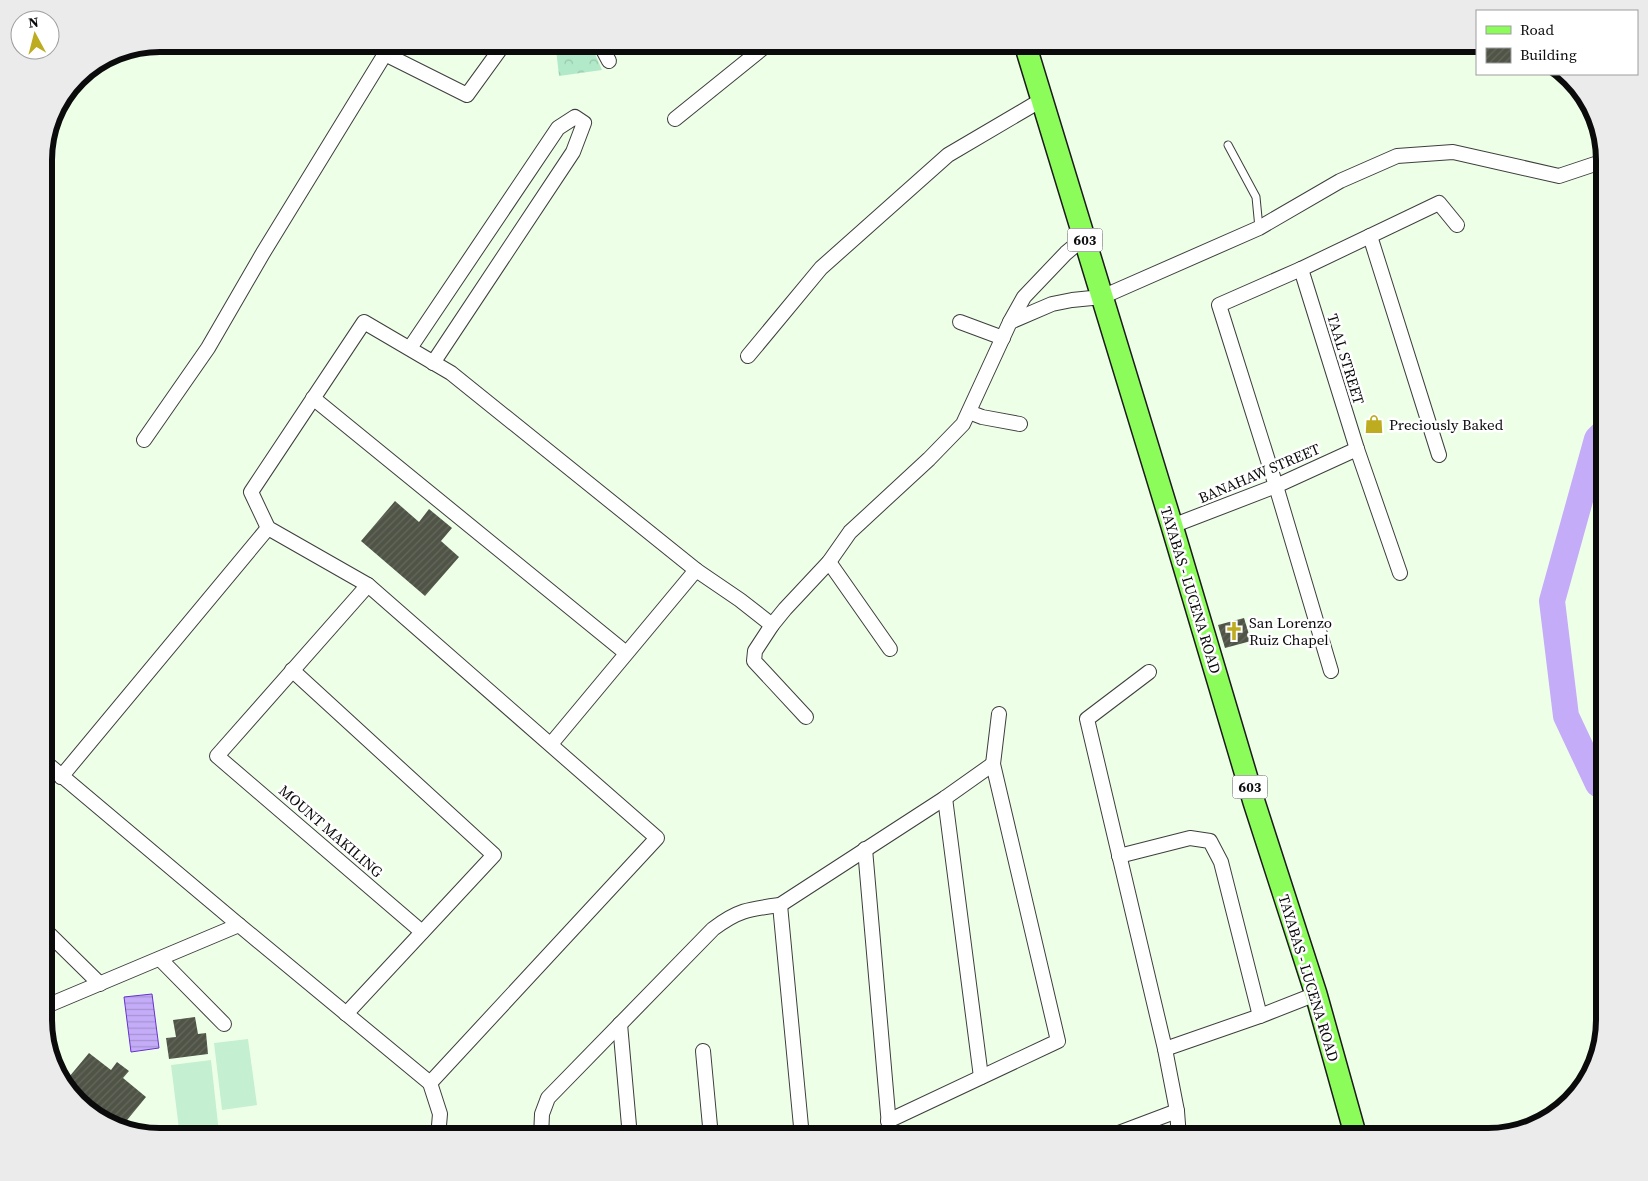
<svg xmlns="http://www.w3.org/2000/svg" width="1648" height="1181" viewBox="0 0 1648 1181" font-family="'Source Serif 4',serif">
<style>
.park{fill:url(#park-crowns)}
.pitch{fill:#c4f0d1}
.water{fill:url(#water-rules);stroke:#6731d0}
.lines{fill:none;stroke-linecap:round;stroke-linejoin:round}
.river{stroke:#c4acf8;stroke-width:26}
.building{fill:url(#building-hatch)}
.lane-casing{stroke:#3e3e3e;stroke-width:9}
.street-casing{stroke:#3e3e3e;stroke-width:16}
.primary-casing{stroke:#1c1c1c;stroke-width:24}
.lane{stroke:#fff;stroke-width:7}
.street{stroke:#fff;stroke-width:14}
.primary{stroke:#8cfc5b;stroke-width:21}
.labels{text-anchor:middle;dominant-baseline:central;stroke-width:5;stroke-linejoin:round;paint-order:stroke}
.shield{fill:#fff;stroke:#545454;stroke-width:1}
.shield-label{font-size:14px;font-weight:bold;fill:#0b0b0b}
.street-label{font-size:15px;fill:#0b0b0b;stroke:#fff}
.poi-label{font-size:15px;fill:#0b0b0b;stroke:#fff;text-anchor:start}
.rim{fill:none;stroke:#0b0b0b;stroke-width:6}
</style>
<defs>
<pattern id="park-crowns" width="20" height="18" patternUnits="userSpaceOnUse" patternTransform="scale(1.25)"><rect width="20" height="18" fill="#b2e9c9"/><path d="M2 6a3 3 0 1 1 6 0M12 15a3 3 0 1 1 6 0" fill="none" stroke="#98c6ab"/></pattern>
<pattern id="water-rules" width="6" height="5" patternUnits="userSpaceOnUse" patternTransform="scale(1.25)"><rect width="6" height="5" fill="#c4acf8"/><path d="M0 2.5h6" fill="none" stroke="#a793d3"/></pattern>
<pattern id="building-hatch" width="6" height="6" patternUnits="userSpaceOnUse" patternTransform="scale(1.25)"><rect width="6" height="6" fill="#4f5447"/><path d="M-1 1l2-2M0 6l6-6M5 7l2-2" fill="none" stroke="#64685d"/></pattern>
</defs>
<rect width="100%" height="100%" fill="#eeffe8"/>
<path class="park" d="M556,49H584L595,54L602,70L559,76Z"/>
<g class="pitch">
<path d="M248,1039L257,1105L222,1110L214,1043Z"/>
<path d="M211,1060L219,1133L180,1137L171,1065Z"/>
</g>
<path class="water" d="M152,994L159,1048L131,1052L124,997Z"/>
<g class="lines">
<path class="river" d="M1604,432L1597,439L1552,601L1566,716L1598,784L1604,787"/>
</g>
<g class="building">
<path d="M395,501L419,522L429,509L452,528L441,541L459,557L425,596L361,541Z"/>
<path d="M1244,618L1251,641L1225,648L1218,625Z"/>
<path d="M195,1017L198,1034L206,1033L208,1054L169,1059L166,1038L176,1037L173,1020Z"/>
<path d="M89,1053L111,1070L117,1062L129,1071L123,1078L146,1097L123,1125L97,1116L80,1102L64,1083Z"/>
</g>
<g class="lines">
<g class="lane-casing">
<path id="lane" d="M1228,145L1256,197L1259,228"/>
</g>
<g class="street-casing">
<g id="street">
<path d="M600,44L609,61"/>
<path d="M675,119L768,44"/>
<path d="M1370,236L1439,455"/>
<path d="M1301,269L1357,449L1400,573"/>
<path d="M960,322L1003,338"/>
<path d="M1010,322L1052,304L1072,300L1102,297L1259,228L1340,181L1397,156L1453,152L1559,176L1604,161"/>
<path d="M410,348L558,128L575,117L584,123L573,152L433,363"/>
<path d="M748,356L821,268L948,155L1033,105L1043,102"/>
<path d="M313,398L626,653"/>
<path d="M969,412L982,417L1020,424"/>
<path d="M144,440L208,348L263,253L385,54L467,95L504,44"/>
<path d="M1172,526L1276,486L1357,449"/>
<path d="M829,562L890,649"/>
<path d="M368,585L217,756L422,932"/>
<path d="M772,625L755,651L754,661L806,717"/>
<path d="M292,670L494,855L346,1014"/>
<path d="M1331,671L1276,486L1219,305L1301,269L1439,203L1457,225"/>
<path d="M1149,672L1087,719L1165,1049L1177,1111L1179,1137"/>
<path d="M551,744L696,570"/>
<path d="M44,761L239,925L430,1083L440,1114L438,1137"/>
<path d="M61,777L268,528"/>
<path d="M945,798L981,1077"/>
<path d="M865,849L890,1137"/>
<path d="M1119,856L1190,838L1210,841L1221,862L1260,1016"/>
<path d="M780,905L802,1137"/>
<path d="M44,929L100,984"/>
<path d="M160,959L224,1024"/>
<path d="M44,1007L239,925"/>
<path d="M620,1024L630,1137"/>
<path d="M1165,1049L1260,1016L1316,994"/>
<path d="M703,1051L711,1137"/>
<path d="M430,1083L657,838L368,585L268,528L251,492L364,322L451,373L696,570L740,600L772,625L785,609L829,562L850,532L929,459L963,424L1010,322L1024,297L1066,253L1084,238"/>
<path d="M888,1121L1058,1041L993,764L999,714"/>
<path d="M541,1137L542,1114L548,1098L713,929C738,910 749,909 780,905L945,798L993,764"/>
<path d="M1108,1137L1177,1111"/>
</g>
</g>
<g class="primary-casing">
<path id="primary" d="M1025,44L1172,526L1254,802L1316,994L1356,1137"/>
</g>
<use href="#lane" class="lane"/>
<use href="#street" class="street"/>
<use href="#primary" class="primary"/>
</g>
<defs>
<g id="shop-bare" transform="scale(1.5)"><path d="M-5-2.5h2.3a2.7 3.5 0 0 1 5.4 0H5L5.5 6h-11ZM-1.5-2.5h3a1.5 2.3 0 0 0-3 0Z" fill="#bdac20" stroke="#fff" stroke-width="2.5" paint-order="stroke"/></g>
<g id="church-bare" transform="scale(1.5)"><path d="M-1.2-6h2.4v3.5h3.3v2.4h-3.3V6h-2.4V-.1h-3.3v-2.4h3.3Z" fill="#bdac20" stroke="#fff" stroke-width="2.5" paint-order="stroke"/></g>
</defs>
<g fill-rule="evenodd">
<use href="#shop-bare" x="1374" y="424"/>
<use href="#church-bare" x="1234" y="631"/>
</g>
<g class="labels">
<g class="shield">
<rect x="1067.5" y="228.5" width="35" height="23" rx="4"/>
<rect x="1232.5" y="775.5" width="35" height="23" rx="4"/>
</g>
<g class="shield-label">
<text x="1085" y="240">603</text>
<text x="1250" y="787">603</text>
</g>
<g class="street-label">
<text transform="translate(1346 359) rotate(73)">TAAL STREET</text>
<text transform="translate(1259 473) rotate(-23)">BANAHAW STREET</text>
<text transform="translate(1191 590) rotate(73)">TAYABAS - LUCENA ROAD</text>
<text transform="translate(331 831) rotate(41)">MOUNT MAKILING</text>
<text transform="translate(1309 978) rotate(73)">TAYABAS - LUCENA ROAD</text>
</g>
<g class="poi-label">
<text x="1389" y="424">Preciously Baked</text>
<text x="1249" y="622">San Lorenzo<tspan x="1249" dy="17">Ruiz Chapel</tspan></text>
</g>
</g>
<path d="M0 0H1648V1181H0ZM160 52H1488A108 108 0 0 1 1596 160V1020A108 108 0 0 1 1488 1128H160A108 108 0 0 1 52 1020V160A108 108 0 0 1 160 52Z" fill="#ebebeb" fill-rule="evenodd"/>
<path class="rim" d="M160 52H1488A108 108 0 0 1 1596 160V1020A108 108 0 0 1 1488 1128H160A108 108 0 0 1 52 1020V160A108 108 0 0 1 160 52Z"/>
<rect x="1476" y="10" width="162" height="65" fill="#ffffff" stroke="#9d9d9d"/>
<rect x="1486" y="26" width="25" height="8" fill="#8cfc5b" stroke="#9d9d9d"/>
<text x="1520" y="35" font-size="15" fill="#0b0b0b">Road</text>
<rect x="1486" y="48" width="25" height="15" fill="url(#building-hatch)" stroke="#9d9d9d"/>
<text x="1520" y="60" font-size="15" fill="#0b0b0b">Building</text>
<g transform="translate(35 35) rotate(353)"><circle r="24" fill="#ffffff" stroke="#9d9d9d"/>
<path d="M0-4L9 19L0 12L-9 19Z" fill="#bdac20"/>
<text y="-8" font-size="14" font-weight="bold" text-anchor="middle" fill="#0b0b0b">N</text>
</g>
</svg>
